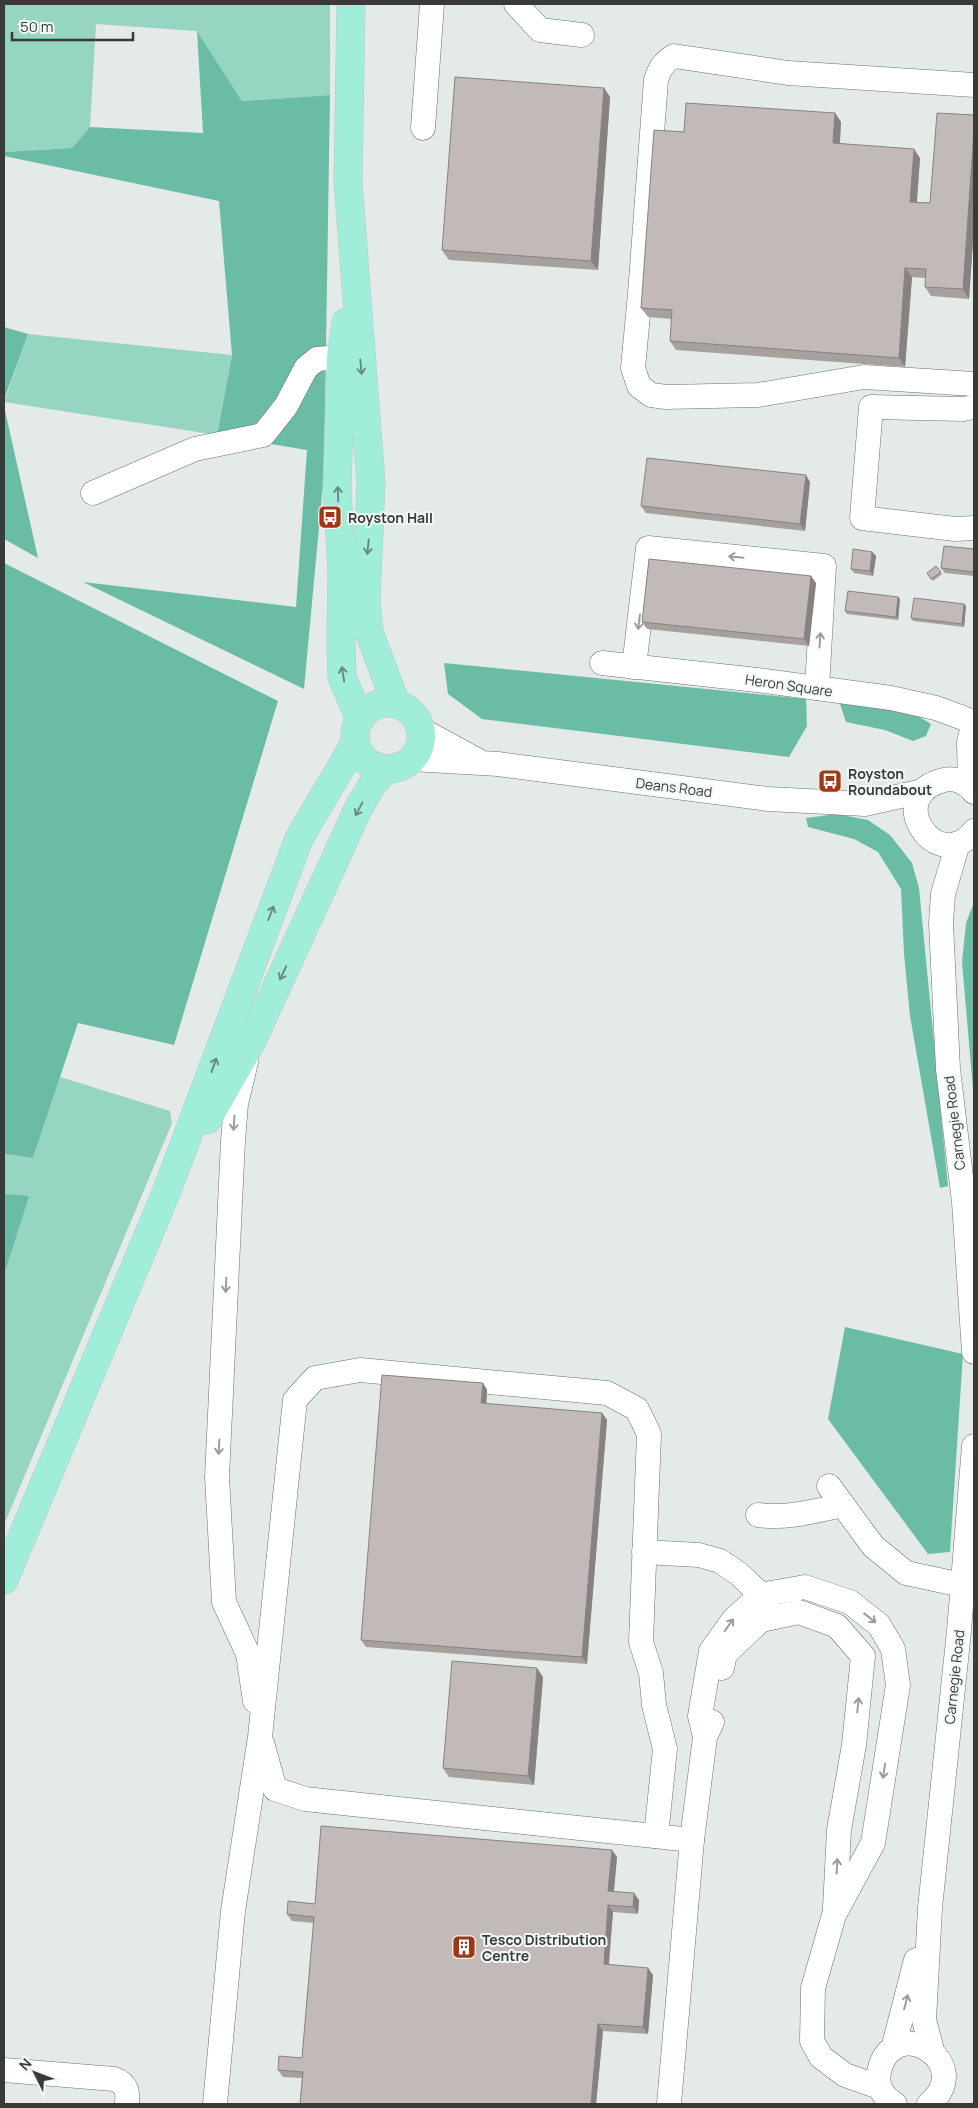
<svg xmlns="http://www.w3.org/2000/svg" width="978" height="2108" viewBox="0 0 978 2108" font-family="Manrope,sans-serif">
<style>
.green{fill:#96d5c1}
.forest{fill:#6abda4}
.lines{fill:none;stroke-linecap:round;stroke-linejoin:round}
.minor-casing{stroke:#6b716f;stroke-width:25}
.major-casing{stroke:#c3c4c4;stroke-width:29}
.minor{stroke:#fff;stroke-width:24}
.major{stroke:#a0eed9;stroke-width:28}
.wall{fill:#a6a09e}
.shaded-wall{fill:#878281}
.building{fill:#c1bab8;stroke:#878281}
.oneway{stroke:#678c82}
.oneway2{stroke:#9c9d9c}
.labels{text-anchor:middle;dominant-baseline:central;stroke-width:4;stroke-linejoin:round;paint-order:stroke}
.poi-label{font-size:14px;font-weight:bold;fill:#383b3a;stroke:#f1f8f5;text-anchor:start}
.street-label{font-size:14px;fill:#383b3a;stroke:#f1f8f5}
</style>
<rect width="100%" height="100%" fill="#e4eae8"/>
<g class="green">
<path d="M4,4H330V95L242,101L197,31L96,24L90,127L72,148L4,152Z"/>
<path d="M28,334L232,355L217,435L4,402Z"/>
<path d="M60,1077L170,1111L172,1123L4,1525V1154L33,1158Z"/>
</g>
<g class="forest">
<path d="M197,31L242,101L330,95L324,473L304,689L83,582L296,607L307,450L217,435L232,355L219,201L4,156V152L72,148L90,127L203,133Z"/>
<path d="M4,327L28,334L4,400Z"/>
<path d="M4,406L38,558L4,539Z"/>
<path d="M4,563L278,701L174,1045L78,1023L33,1158L4,1154Z"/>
<path d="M444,663L806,699L807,726L789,757L482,719L448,694Z"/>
<path d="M839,701L910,711L931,724L926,736L913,741L885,730L846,722Z"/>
<path d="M837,814L868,820L890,835L912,863L919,888L948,1186L940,1188L910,1016L904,954L901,889L878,852L854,839L808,827L806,818Z"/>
<path d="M974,902V1101L962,962L966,923Z"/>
<path d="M4,1194L29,1196L4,1275Z"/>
<path d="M845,1327L963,1354L950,1552L928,1554L828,1419Z"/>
</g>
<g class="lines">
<g class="minor-casing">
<g id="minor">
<path d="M516,4L540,30L582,35"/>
<path d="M974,85L788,73L674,56C663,63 660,68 656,80L640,294L633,368L639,386L651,395L666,397L758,395L864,377L974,384"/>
<path d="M423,128L432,4"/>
<path d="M974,407L963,409L871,407L862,518L955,529L974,528"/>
<path d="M93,493L195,449L263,435L286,406L306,368L317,359L341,357"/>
<path d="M602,663L757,680L891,698L936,708L974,722"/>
<path d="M634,667L648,548L824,566L817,688"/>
<path d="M420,729L477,760"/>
<path d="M412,759L498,764L768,799L865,804L923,791"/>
<path d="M970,787L969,742L974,722"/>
<path d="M974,792C967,783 955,777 944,780C881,795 938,878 974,831"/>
<path d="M958,843L943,894L941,923L948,1069L964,1202L974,1352"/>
<path d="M246,1062L236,1104L233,1141L217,1477L224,1602L248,1654L255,1701"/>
<path d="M829,1486L873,1546L906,1573L962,1585"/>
<path d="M758,1515C787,1519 815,1511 843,1505"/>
<path d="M644,1552L699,1555L720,1561L739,1574L761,1595L767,1609"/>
<path d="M722,1668L725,1654L761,1620L799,1612L837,1626L863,1656L854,1745L839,1830L835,1908"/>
<path d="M705,1737L700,1716L711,1651L734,1619L761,1595L805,1587L850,1602L879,1625L893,1649L898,1685L873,1843L834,1915L813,1988L812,2041L821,2057L845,2075L879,2087"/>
<path d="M262,1743L275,1789L305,1799L692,1840L669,2104"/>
<path d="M692,1840L705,1737L712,1722"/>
<path d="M893,2049L916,1960"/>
<path d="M932,2050L924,2020L930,1908L959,1631L974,1446"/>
<path d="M4,2070L114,2079C127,2084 128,2091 127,2104"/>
<path d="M215,2104L233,1911L260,1737L295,1400L315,1378L360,1370L607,1393L637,1409L649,1434L641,1642L651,1673L654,1705L665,1749L656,1836"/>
<path d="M895,2104C883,2097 876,2086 879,2072C892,2010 978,2063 929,2104"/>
</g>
</g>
<g class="major-casing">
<g id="major">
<path d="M351,4L348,182L371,483L366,601L369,632L396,704"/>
<path d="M346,322L341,357L337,489L342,572L341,645L342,677L360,719"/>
<circle cx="388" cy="736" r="33"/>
<path d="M207,1120L252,1041L358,809L372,785L386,769"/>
<path d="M4,1580L166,1193L299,839C317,806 338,775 355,742"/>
</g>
</g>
<use href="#minor" class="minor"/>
<use href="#major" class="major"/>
</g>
<g class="wall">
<path d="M604,88L610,97L598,270L449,260L442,250Z"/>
<path d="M835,113L841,122L840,143L920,158L917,202L930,203L974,115V226L969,299L931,296L925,287L926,278L912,277L905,367L676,350L670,341L672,319L648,317L641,308L684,132Z"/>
<path d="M810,482L805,531L646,513L641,506Z"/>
<path d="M974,549V576L945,573L941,568Z"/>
<path d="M872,552L876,556L873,576L854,573L851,569Z"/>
<path d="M936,566L942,574L933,581L927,573Z"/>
<path d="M816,583L809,646L647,629L642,622Z"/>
<path d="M898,597L900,599L898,620L847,614L845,611Z"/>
<path d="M964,604L966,606L964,627L913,621L911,618Z"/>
<path d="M483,1383L487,1390L486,1404L602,1413L607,1420L587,1664L366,1647L361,1640Z"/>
<path d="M543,1677L534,1785L449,1777L443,1768Z"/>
<path d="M612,1850L617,1857L614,1892L639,1900L638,1914L613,1912L609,1965L653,1975L648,2034L603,2031L596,2104H300L302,2078L283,2077L278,2070L302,2058L314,1923L292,1921L287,1914L315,1904Z"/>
</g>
<g class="shaded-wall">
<path d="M604,88L610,97L598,270L591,261Z"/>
<path d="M835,113L841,122L839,152L833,143Z"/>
<path d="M974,130V226L969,299L963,289Z"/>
<path d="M914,149L920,158L916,211L910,202Z"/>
<path d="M905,268L912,277L905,367L899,358Z"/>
<path d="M806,475L810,482L805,531L800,524Z"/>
<path d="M872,552L876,556L873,576L870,571Z"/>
<path d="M811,576L816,583L809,646L804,639Z"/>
<path d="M898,597L900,599L898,620L896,617Z"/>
<path d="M964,604L966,606L964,627L962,624Z"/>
<path d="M483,1383L487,1390L486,1410L481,1403Z"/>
<path d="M602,1413L607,1420L587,1664L582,1657Z"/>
<path d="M537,1668L543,1677L534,1785L528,1776Z"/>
<path d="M612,1850L617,1857L613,1898L608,1891Z"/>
<path d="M634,1893L639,1900L638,1914L633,1907Z"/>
<path d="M608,1905L613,1912L608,1971L604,1964Z"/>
<path d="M648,1968L653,1975L648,2034L643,2027Z"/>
<path d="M598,2024L603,2031L596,2104H591Z"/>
</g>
<g class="building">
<path d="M455,77L604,88L591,261L442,250Z"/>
<path d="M686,103L835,113L833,143L914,149L910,202L930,203L937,113L974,115V130L963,289L925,287L926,269L905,268L899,358L670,341L672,310L641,308L654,130L684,132Z"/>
<path d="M647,458L806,475L800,524L641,506Z"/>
<path d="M944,546L974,549V572L941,568Z"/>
<path d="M853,549L872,552L870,571L851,569Z"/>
<path d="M649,559L811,576L804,639L642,622Z"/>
<path d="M936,566L941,572L931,579L927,573Z"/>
<path d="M848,591L898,597L896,617L845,611Z"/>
<path d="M914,598L964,604L962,624L911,618Z"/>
<path d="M382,1375L483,1383L481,1403L602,1413L582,1657L361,1640Z"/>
<path d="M452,1661L537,1668L528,1776L443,1768Z"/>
<path d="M321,1826L612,1850L608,1891L634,1893L633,1907L608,1905L604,1964L648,1968L643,2027L598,2024L591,2104H300L303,2072L278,2070L279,2056L302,2058L314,1917L287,1914L288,1901L315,1904Z"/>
</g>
<defs><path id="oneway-shaft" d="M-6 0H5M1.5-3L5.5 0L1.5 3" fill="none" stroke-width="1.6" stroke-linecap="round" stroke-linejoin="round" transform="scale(1.25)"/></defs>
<g class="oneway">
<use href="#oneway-shaft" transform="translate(361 367) rotate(85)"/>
<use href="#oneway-shaft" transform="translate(338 494) rotate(-92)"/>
<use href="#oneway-shaft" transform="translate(368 547) rotate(96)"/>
<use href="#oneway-shaft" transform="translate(343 674) rotate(-99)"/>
<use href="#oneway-shaft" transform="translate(359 809) rotate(118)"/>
<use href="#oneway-shaft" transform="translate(271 913) rotate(-69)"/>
<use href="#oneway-shaft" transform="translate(283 973) rotate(115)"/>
<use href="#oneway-shaft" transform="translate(214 1065) rotate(-70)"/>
</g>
<g class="oneway2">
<use href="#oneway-shaft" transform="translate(736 557) rotate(-174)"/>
<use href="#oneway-shaft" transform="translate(639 622) rotate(97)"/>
<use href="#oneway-shaft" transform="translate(820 640) rotate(-86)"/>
<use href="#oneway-shaft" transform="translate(234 1123) rotate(94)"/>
<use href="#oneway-shaft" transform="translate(226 1285) rotate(93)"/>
<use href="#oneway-shaft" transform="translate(219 1447) rotate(93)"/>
<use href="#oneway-shaft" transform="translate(870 1618) rotate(38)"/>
<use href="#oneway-shaft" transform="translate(729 1625) rotate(-54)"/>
<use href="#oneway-shaft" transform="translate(858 1705) rotate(-84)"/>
<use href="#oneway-shaft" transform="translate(884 1771) rotate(99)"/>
<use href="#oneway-shaft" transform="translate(837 1866) rotate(-87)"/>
<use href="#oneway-shaft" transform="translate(906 2002) rotate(-75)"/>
</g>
<defs>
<g id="bus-square" transform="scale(1.25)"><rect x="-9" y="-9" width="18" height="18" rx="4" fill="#9e3815" stroke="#f1f8f5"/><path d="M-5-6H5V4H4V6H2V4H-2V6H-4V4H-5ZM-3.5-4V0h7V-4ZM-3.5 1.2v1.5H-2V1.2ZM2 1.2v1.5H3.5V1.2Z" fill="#fff"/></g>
<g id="building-square" transform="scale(1.25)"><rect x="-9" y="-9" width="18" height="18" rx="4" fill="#9e3815" stroke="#f1f8f5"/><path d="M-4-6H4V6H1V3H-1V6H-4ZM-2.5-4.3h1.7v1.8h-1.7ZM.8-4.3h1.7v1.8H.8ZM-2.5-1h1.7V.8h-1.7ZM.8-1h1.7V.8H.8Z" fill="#fff"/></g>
</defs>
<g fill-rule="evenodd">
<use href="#bus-square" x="330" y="517"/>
<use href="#bus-square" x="830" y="781"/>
<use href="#building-square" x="464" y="1947"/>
</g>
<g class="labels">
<g class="poi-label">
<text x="348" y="517">Royston Hall</text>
<text x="848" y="773">Royston<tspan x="848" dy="16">Roundabout</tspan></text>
<text x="482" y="1939">Tesco Distribution<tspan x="482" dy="16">Centre</tspan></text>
</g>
<g class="street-label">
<text transform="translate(789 685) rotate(8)">Heron Square</text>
<text transform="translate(674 787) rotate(7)">Deans Road</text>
<text transform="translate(954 1123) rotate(-97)">Carnegie Road</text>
<text transform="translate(954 1677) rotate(-84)">Carnegie Road</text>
</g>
</g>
<rect width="978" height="2108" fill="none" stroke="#383b3a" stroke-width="10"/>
<g transform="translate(35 2073) rotate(312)" stroke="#f1f8f5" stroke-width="4" paint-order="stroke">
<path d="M0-4L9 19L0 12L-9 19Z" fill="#383b3a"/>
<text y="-8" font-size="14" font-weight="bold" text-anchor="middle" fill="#383b3a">N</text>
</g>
<path d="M12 32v8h121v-8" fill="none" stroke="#383b3a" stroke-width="2.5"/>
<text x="20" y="32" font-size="15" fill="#383b3a" stroke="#f1f8f5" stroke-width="4" paint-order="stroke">50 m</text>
</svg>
